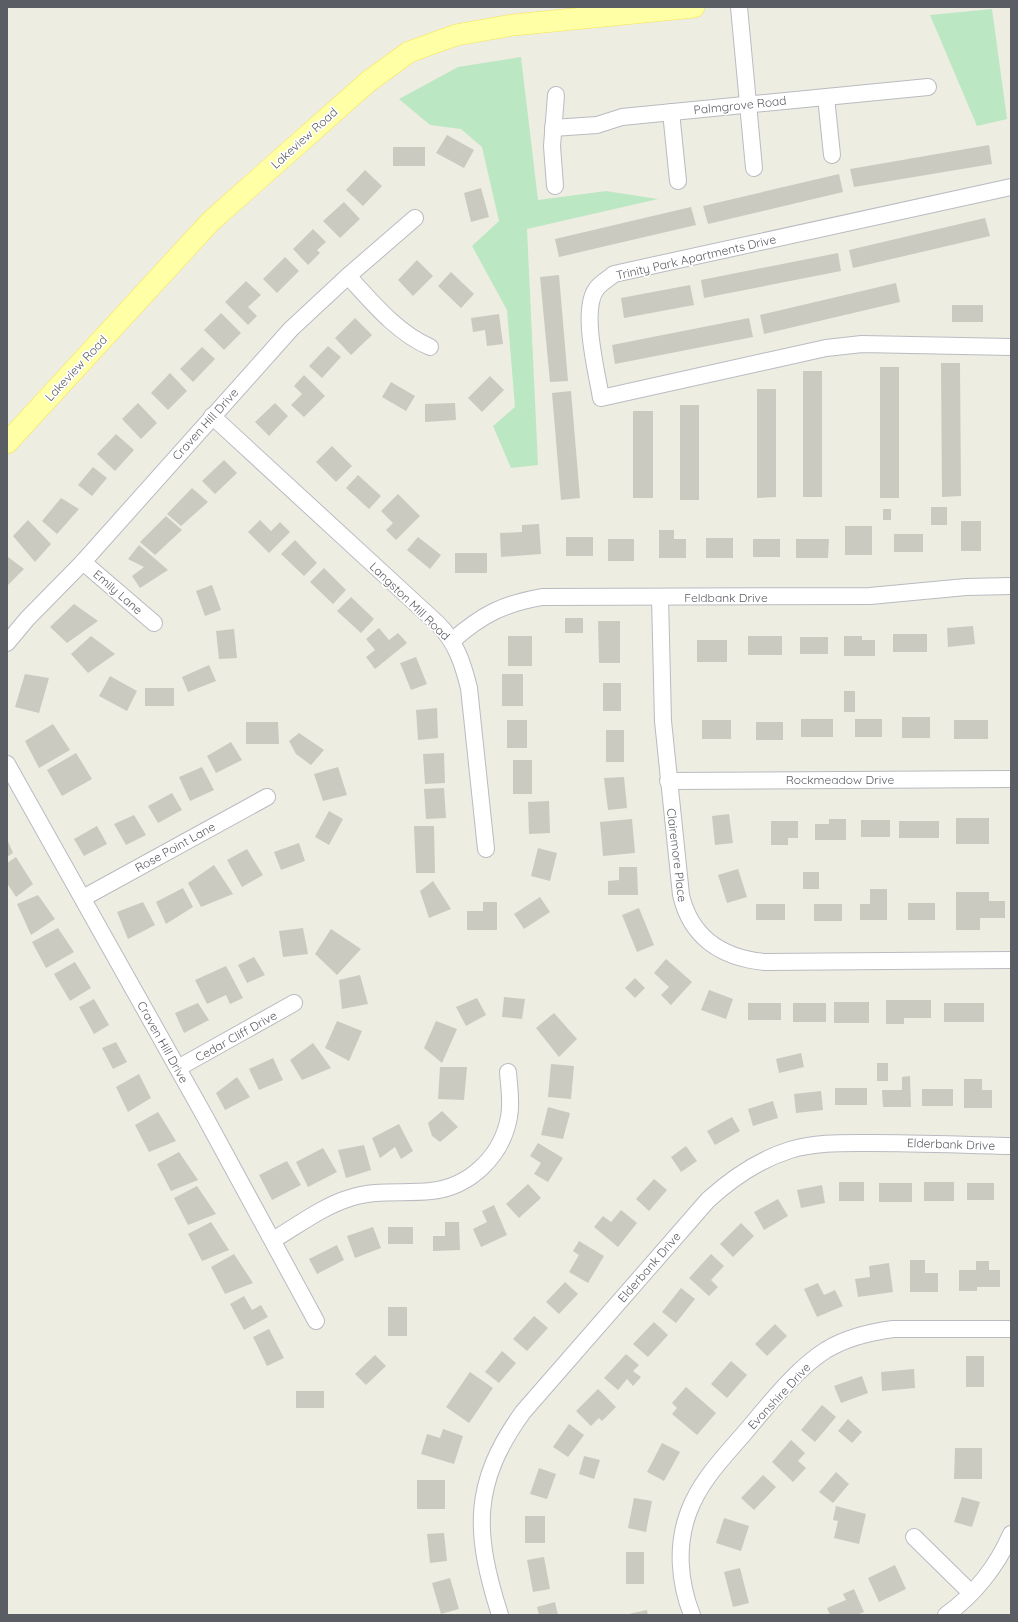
<svg xmlns="http://www.w3.org/2000/svg" width="1018" height="1622" viewBox="0 0 1018 1622" font-family="Quicksand,sans-serif">
<style>
.green{fill:#bce7c3}
.building{fill:#cbcac1}
.lines{fill:none;stroke-linecap:round;stroke-linejoin:round}
.minor-casing{stroke:#b9bbc1;stroke-width:18}
.major-casing{stroke:#f8e550;stroke-width:22}
.minor{stroke:#fff;stroke-width:16}
.major{stroke:#ffffa5;stroke-width:21}
.labels{text-anchor:middle;dominant-baseline:central;stroke-width:3.5;stroke-linejoin:round;paint-order:stroke}
.street-label{font-size:12px;fill:#5a5d63;stroke:#fff}
</style>
<rect width="100%" height="100%" fill="#eeede2"/>
<g class="green">
<path d="M992,9L1007,119L977,126L930,15Z"/>
<path d="M521,57L538,200L606,191L658,199L527,229L538,465L511,468L493,426L515,407L507,310L472,246L499,221L482,147L461,129L430,125L399,99L458,67Z"/>
</g>
<g class="building">
<path d="M447,135L474,150L464,168L436,153Z"/>
<path d="M989,145L992,164L854,187L850,169Z"/>
<rect x="393" y="147" width="32" height="19"/>
<path d="M365,170L382,186L363,206L346,190Z"/>
<path d="M839,174L843,192L708,224L703,206Z"/>
<path d="M481,188L489,217L471,222L464,193Z"/>
<path d="M344,202L360,219L340,238L323,221Z"/>
<path d="M691,207L696,225L559,257L555,239Z"/>
<path d="M985,218L990,236L853,268L849,250Z"/>
<path d="M313,229L326,242L317,250L320,253L308,265L293,249Z"/>
<path d="M838,253L841,271L704,298L701,280Z"/>
<path d="M285,257L299,271L277,293L263,279Z"/>
<path d="M417,260L433,276L413,296L398,280Z"/>
<path d="M451,272L474,294L461,308L438,286Z"/>
<path d="M559,275L568,381L550,382L540,277Z"/>
<path d="M246,281L261,295L248,307L257,316L248,325L225,302Z"/>
<path d="M896,283L900,302L764,334L760,315Z"/>
<path d="M690,285L694,305L624,318L621,298Z"/>
<rect x="952" y="305" width="31" height="17"/>
<path d="M221,313L241,333L224,350L204,330Z"/>
<path d="M499,314L503,344L487,346L485,330L473,332L471,318Z"/>
<path d="M355,318L372,335L351,355L335,338Z"/>
<path d="M749,318L753,337L615,364L612,345Z"/>
<path d="M328,346L341,357L322,378L309,366Z"/>
<path d="M202,347L215,359L193,382L180,369Z"/>
<path d="M941,363H960L961,496L942,497Z"/>
<rect x="880" y="367" width="19" height="131"/>
<rect x="803" y="371" width="19" height="126"/>
<path d="M170,373L187,391L168,410L151,393Z"/>
<path d="M304,375L325,396L304,417L291,405L302,394L294,386Z"/>
<path d="M490,376L504,390L482,412L468,398Z"/>
<path d="M391,382L415,396L406,411L382,397Z"/>
<path d="M757,389H776V497L757,498Z"/>
<path d="M571,391L580,498L561,500L552,393Z"/>
<path d="M138,403L157,423L141,439L122,419Z"/>
<path d="M275,403L288,416L269,436L255,422Z"/>
<path d="M455,403L456,420L425,422V404Z"/>
<rect x="680" y="405" width="19" height="95"/>
<rect x="633" y="411" width="20" height="87"/>
<path d="M116,434L134,450L115,471L97,454Z"/>
<path d="M332,446L352,466L336,482L316,462Z"/>
<path d="M224,460L237,473L215,494L202,481Z"/>
<path d="M93,467L107,478L92,496L78,485Z"/>
<path d="M358,475L381,496L369,509L346,488Z"/>
<path d="M192,488L208,502L181,526L167,514Z"/>
<path d="M398,494L420,516L396,540L386,530L393,523L381,511Z"/>
<path d="M61,498L79,509L57,534L42,521Z"/>
<rect x="931" y="507" width="16" height="18"/>
<rect x="883" y="509" width="8" height="11"/>
<path d="M166,516L182,530L155,555L140,542Z"/>
<path d="M28,520L51,544L35,562L13,536Z"/>
<path d="M260,520L271,531L280,522L290,532L269,553L248,532Z"/>
<rect x="961" y="521" width="20" height="30"/>
<path d="M539,524L541,554L501,557L500,533L522,532V525Z"/>
<rect x="845" y="526" width="27" height="29"/>
<path d="M659,530H674V539H686V558H659Z"/>
<rect x="894" y="534" width="29" height="18"/>
<path d="M418,537L441,555L430,569L407,550Z"/>
<rect x="566" y="537" width="27" height="19"/>
<rect x="706" y="538" width="27" height="20"/>
<rect x="608" y="539" width="26" height="22"/>
<rect x="753" y="539" width="27" height="18"/>
<path d="M796,539H829L828,558H796Z"/>
<path d="M295,540L317,563L304,576L281,554Z"/>
<path d="M139,545L168,570L140,588L132,576L144,567L128,559Z"/>
<rect x="455" y="553" width="32" height="20"/>
<path d="M8,557L24,569L7,586V558Z"/>
<path d="M324,568L346,590L333,604L310,582Z"/>
<path d="M212,585L221,610L205,616L196,591Z"/>
<path d="M351,597L374,619L361,633L337,611Z"/>
<path d="M74,604L98,621L67,643L50,627Z"/>
<rect x="565" y="618" width="18" height="15"/>
<path d="M598,621H620V663H599Z"/>
<path d="M973,626L975,644L948,647L947,628Z"/>
<path d="M379,628L389,640L398,633L407,643L375,669L366,657L375,650L366,639Z"/>
<path d="M234,629L237,658L219,659L216,631Z"/>
<rect x="893" y="634" width="34" height="18"/>
<path d="M91,636L115,654L88,673L71,654Z"/>
<rect x="508" y="636" width="24" height="30"/>
<rect x="748" y="636" width="34" height="19"/>
<path d="M844,636H862V640H875V656H844Z"/>
<rect x="800" y="637" width="28" height="17"/>
<rect x="697" y="640" width="30" height="22"/>
<path d="M416,657L427,684L411,690L400,663Z"/>
<path d="M209,665L216,681L188,692L182,677Z"/>
<path d="M25,674L49,678L39,713L15,707Z"/>
<rect x="502" y="674" width="21" height="32"/>
<path d="M110,676L137,691L127,711L99,696Z"/>
<rect x="603" y="683" width="18" height="28"/>
<rect x="145" y="688" width="29" height="18"/>
<rect x="844" y="691" width="11" height="21"/>
<path d="M437,708L438,738L418,740L416,710Z"/>
<rect x="902" y="717" width="28" height="21"/>
<rect x="801" y="719" width="32" height="18"/>
<rect x="855" y="719" width="27" height="18"/>
<rect x="507" y="720" width="20" height="28"/>
<rect x="702" y="720" width="29" height="19"/>
<rect x="954" y="720" width="34" height="19"/>
<path d="M246,722H278L279,744H246Z"/>
<rect x="756" y="722" width="27" height="18"/>
<path d="M53,724L70,750L39,768L25,741Z"/>
<rect x="606" y="730" width="18" height="32"/>
<path d="M299,733L324,750L311,765L296,754L289,741Z"/>
<path d="M231,742L242,760L216,773L207,756Z"/>
<path d="M76,753L92,779L62,796L47,770Z"/>
<path d="M444,753L445,783L425,784L423,754Z"/>
<rect x="513" y="760" width="19" height="34"/>
<path d="M202,767L214,790L190,801L179,777Z"/>
<path d="M338,767L347,795L323,801L314,774Z"/>
<path d="M624,777L627,808L608,810L604,778Z"/>
<path d="M444,788L446,818L426,819L424,789Z"/>
<path d="M172,793L182,810L158,823L148,806Z"/>
<path d="M549,801L550,833L529,834L528,802Z"/>
<path d="M329,811L343,819L329,845L315,837Z"/>
<path d="M729,814L733,843L715,845L712,816Z"/>
<path d="M134,815L146,835L126,845L114,824Z"/>
<rect x="956" y="818" width="33" height="26"/>
<path d="M632,819L635,853L603,856L600,822Z"/>
<path d="M829,819H846V840H815V824H829Z"/>
<rect x="861" y="820" width="29" height="17"/>
<path d="M771,821H798V838H788V845H771Z"/>
<rect x="899" y="821" width="40" height="17"/>
<path d="M97,826L107,844L84,856L74,839Z"/>
<path d="M414,826H434L435,873H416Z"/>
<path d="M7,839L13,853L7,857Z"/>
<path d="M299,843L305,861L281,870L274,852Z"/>
<path d="M538,848L557,853L550,881L531,876Z"/>
<path d="M247,849L263,875L242,887L227,860Z"/>
<path d="M16,857L33,884L16,897L7,883V863Z"/>
<path d="M214,865L233,894L201,907L188,883Z"/>
<path d="M619,867H637L638,895H608V881L619,880Z"/>
<path d="M738,869L747,897L727,903L718,875Z"/>
<rect x="803" y="872" width="16" height="17"/>
<path d="M433,881L451,909L429,918L420,891Z"/>
<path d="M183,888L193,907L166,924L156,902Z"/>
<path d="M870,889H887V920H860V904H870Z"/>
<path d="M956,892H989V901H1005V918H980V930H956Z"/>
<path d="M38,895L55,919L31,935L17,904Z"/>
<path d="M540,897L550,912L524,929L514,914Z"/>
<path d="M143,902L155,925L128,939L117,912Z"/>
<path d="M483,902H497V930H467V911H483Z"/>
<rect x="908" y="903" width="27" height="17"/>
<rect x="756" y="904" width="29" height="16"/>
<rect x="814" y="904" width="28" height="17"/>
<path d="M639,908L654,945L637,952L622,915Z"/>
<path d="M58,928L74,952L46,968L32,942Z"/>
<path d="M303,928L308,954L283,957L279,931Z"/>
<path d="M331,929L361,949L337,975L315,954Z"/>
<path d="M254,957L265,975L247,983L238,965Z"/>
<path d="M666,959L692,982L671,1005L661,995L669,987L654,973Z"/>
<path d="M75,962L91,988L70,1001L54,974Z"/>
<path d="M226,966L243,998L230,1004L226,995L207,1004L195,980Z"/>
<path d="M360,975L368,1004L342,1009L339,980Z"/>
<path d="M635,978L645,988L635,998L625,988Z"/>
<path d="M709,990L733,999L726,1019L701,1010Z"/>
<path d="M504,997L525,999L522,1019L502,1017Z"/>
<path d="M477,998L486,1015L466,1026L456,1007Z"/>
<path d="M94,999L109,1025L94,1034L79,1007Z"/>
<path d="M886,1000H931V1018H904V1024H886Z"/>
<rect x="834" y="1002" width="35" height="21"/>
<path d="M198,1003L209,1020L184,1033L175,1013Z"/>
<rect x="748" y="1003" width="33" height="17"/>
<rect x="793" y="1003" width="33" height="19"/>
<rect x="944" y="1003" width="40" height="19"/>
<path d="M554,1013L577,1039L559,1057L536,1028Z"/>
<path d="M337,1021L362,1031L349,1061L325,1048Z"/>
<path d="M436,1021L457,1029L442,1063L424,1048Z"/>
<path d="M116,1042L127,1062L113,1069L102,1048Z"/>
<path d="M313,1043L331,1068L302,1080L290,1060Z"/>
<path d="M801,1053L804,1067L779,1073L776,1059Z"/>
<path d="M273,1058L283,1080L259,1090L249,1069Z"/>
<rect x="877" y="1063" width="11" height="18"/>
<path d="M551,1064L574,1066L571,1099L548,1097Z"/>
<path d="M440,1067H467L464,1100L438,1099Z"/>
<path d="M139,1074L151,1098L128,1112L116,1087Z"/>
<path d="M910,1076L911,1107H883L882,1090H902V1077Z"/>
<path d="M237,1077L250,1097L225,1110L216,1093Z"/>
<path d="M964,1079H982V1090H992V1108H964Z"/>
<rect x="835" y="1088" width="32" height="17"/>
<rect x="922" y="1089" width="31" height="17"/>
<path d="M821,1091L823,1110L796,1113L794,1094Z"/>
<path d="M773,1101L778,1118L753,1126L748,1109Z"/>
<path d="M548,1107L570,1113L563,1139L541,1135Z"/>
<path d="M442,1111L458,1127L440,1142L432,1136L428,1123Z"/>
<path d="M158,1112L176,1141L149,1152L135,1125Z"/>
<path d="M732,1117L740,1131L715,1145L707,1131Z"/>
<path d="M399,1124L413,1151L401,1159L395,1147L380,1158L372,1138Z"/>
<path d="M538,1143L563,1158L548,1182L534,1174L541,1163L530,1156Z"/>
<path d="M364,1145L371,1170L346,1178L338,1150Z"/>
<path d="M686,1146L697,1161L681,1172L671,1157Z"/>
<path d="M323,1148L337,1172L308,1187L296,1162Z"/>
<path d="M179,1152L198,1180L171,1191L157,1164Z"/>
<path d="M287,1161L301,1185L272,1200L259,1175Z"/>
<path d="M654,1179L667,1190L649,1211L636,1199Z"/>
<rect x="839" y="1182" width="25" height="19"/>
<rect x="924" y="1182" width="30" height="19"/>
<rect x="879" y="1183" width="33" height="19"/>
<rect x="967" y="1183" width="27" height="17"/>
<path d="M528,1184L541,1198L519,1218L506,1204Z"/>
<path d="M822,1185L825,1203L801,1208L797,1190Z"/>
<path d="M197,1186L216,1214L188,1225L174,1198Z"/>
<path d="M778,1199L788,1216L764,1230L754,1212Z"/>
<path d="M494,1205L507,1235L481,1247L473,1229L487,1222L482,1211Z"/>
<path d="M621,1210L637,1223L618,1247L594,1227L603,1216L611,1222Z"/>
<path d="M211,1222L229,1250L202,1261L188,1234Z"/>
<path d="M445,1222H459L460,1250L433,1251V1236H445Z"/>
<path d="M741,1223L754,1236L733,1257L720,1244Z"/>
<path d="M373,1227L381,1248L355,1258L347,1236Z"/>
<rect x="388" y="1227" width="25" height="17"/>
<path d="M579,1241L604,1256L588,1283L569,1272L579,1255L573,1251Z"/>
<path d="M337,1245L344,1260L317,1274L309,1259Z"/>
<path d="M234,1254L253,1283L225,1294L211,1267Z"/>
<path d="M711,1254L724,1266L711,1280L718,1287L709,1296L689,1278Z"/>
<path d="M910,1260H925V1273H938V1292H910Z"/>
<path d="M976,1261H989V1270H1000V1287H977V1291H959V1270H976Z"/>
<path d="M889,1263L893,1292L858,1297L855,1279L870,1277L869,1266Z"/>
<path d="M565,1282L578,1294L559,1314L546,1302Z"/>
<path d="M818,1283L824,1295L835,1290L843,1306L817,1317L804,1289Z"/>
<path d="M681,1288L695,1299L676,1323L662,1312Z"/>
<path d="M244,1296L252,1310L261,1305L268,1317L244,1330L230,1304Z"/>
<rect x="388" y="1307" width="19" height="29"/>
<path d="M534,1316L548,1328L527,1351L513,1339Z"/>
<path d="M654,1322L668,1335L648,1357L633,1344Z"/>
<path d="M775,1324L787,1336L767,1356L755,1344Z"/>
<path d="M269,1329L284,1358L267,1366L253,1337Z"/>
<path d="M502,1351L516,1363L499,1383L485,1372Z"/>
<path d="M626,1354L639,1365L633,1371L641,1377L633,1386L627,1379L618,1390L604,1378Z"/>
<path d="M375,1355L386,1366L366,1385L355,1374Z"/>
<rect x="966" y="1356" width="18" height="31"/>
<path d="M731,1361L747,1375L727,1398L711,1384Z"/>
<path d="M914,1369L915,1388L882,1391L881,1372Z"/>
<path d="M470,1372L493,1388L469,1423L446,1407Z"/>
<path d="M862,1376L868,1393L841,1403L834,1386Z"/>
<path d="M686,1387L716,1413L697,1435L672,1414L677,1408L672,1403Z"/>
<path d="M598,1389L616,1407L602,1421L599,1418L591,1426L576,1411Z"/>
<rect x="296" y="1391" width="28" height="17"/>
<path d="M822,1405L836,1417L815,1442L801,1430Z"/>
<path d="M848,1419L862,1432L852,1443L838,1431Z"/>
<path d="M569,1424L584,1435L568,1457L553,1447Z"/>
<path d="M443,1429L463,1436L454,1464L421,1454L427,1434L440,1438Z"/>
<path d="M791,1440L805,1453L798,1461L806,1468L793,1482L772,1462Z"/>
<path d="M662,1443L680,1452L664,1481L647,1472Z"/>
<path d="M955,1448H982V1479H954Z"/>
<path d="M584,1456L600,1460L594,1479L579,1474Z"/>
<path d="M539,1468L556,1474L547,1499L530,1494Z"/>
<path d="M836,1472L849,1484L833,1503L819,1492Z"/>
<path d="M763,1475L776,1487L754,1510L741,1498Z"/>
<rect x="417" y="1480" width="28" height="29"/>
<path d="M962,1497L980,1502L972,1527L954,1522Z"/>
<path d="M634,1498L652,1501L646,1532L628,1528Z"/>
<path d="M836,1506L866,1514L859,1544L834,1538L838,1521L833,1520Z"/>
<rect x="525" y="1516" width="20" height="27"/>
<path d="M724,1518L749,1526L741,1551L716,1543Z"/>
<path d="M444,1533L447,1561L430,1563L427,1534Z"/>
<rect x="626" y="1552" width="18" height="32"/>
<path d="M544,1557L550,1589L533,1592L527,1560Z"/>
<path d="M895,1565L906,1589L879,1602L868,1578Z"/>
<path d="M740,1568L749,1603L733,1607L724,1572Z"/>
<path d="M450,1578L459,1609L441,1614L432,1583Z"/>
<path d="M854,1589L864,1612L857,1615H830L827,1608L846,1600L843,1594Z"/>
<path d="M555,1602L558,1615H539L537,1607Z"/>
<path d="M647,1610L648,1615H629V1614Z"/>
</g>
<g class="lines">
<g class="minor-casing">
<g id="minor">
<path d="M739,7L754,168"/>
<path d="M826,97L832,155"/>
<path d="M671,112L678,181"/>
<path d="M553,128L597,125L622,117L928,87"/>
<path d="M555,186L552,146L556,95"/>
<path d="M1011,187L614,274C608,279 601,283 597,288C580,309 597,372 601,398L826,348L862,344L1011,347"/>
<path d="M348,276C372,302 397,333 430,347"/>
<path d="M212,416L438,624C456,642 463,664 469,688L486,849"/>
<path d="M83,562L154,623"/>
<path d="M660,597L663,721L681,895C691,938 722,958 765,962L1011,960"/>
<path d="M453,640C483,614 503,604 542,597L870,596L966,587L1011,586"/>
<path d="M7,643L27,619L83,562L291,329L348,276L415,218"/>
<path d="M7,764L204,1115L316,1321"/>
<path d="M668,781L1011,779"/>
<path d="M83,898L267,797"/>
<path d="M178,1068L294,1003"/>
<path d="M273,1240C297,1226 323,1206 350,1198C376,1189 404,1194 431,1191C470,1187 502,1156 509,1117C512,1102 509,1087 508,1072"/>
<path d="M914,1537L971,1593"/>
<path d="M500,1615C474,1533 471,1484 523,1412L708,1200C732,1178 758,1160 790,1150C816,1142 844,1143 871,1143C918,1143 964,1145 1011,1146"/>
<path d="M692,1615C679,1582 676,1545 689,1511C701,1479 726,1455 747,1430C771,1402 795,1370 826,1350C846,1338 870,1332 893,1329H1011"/>
<path d="M946,1615C974,1595 997,1566 1011,1534"/>
</g>
</g>
<g class="major-casing">
<path id="major" d="M7,443L211,221L369,81L409,52L456,35L513,25L694,7"/>
</g>
<use href="#minor" class="minor"/>
<use href="#major" class="major"/>
</g>
<g class="labels">
<g class="street-label">
<text transform="translate(740 105) rotate(-6)">Palmgrove Road</text>
<text transform="translate(304 138) rotate(-42)">Lakeview Road</text>
<text transform="translate(696 257) rotate(-13)">Trinity Park Apartments Drive</text>
<text transform="translate(76 368) rotate(-47)">Lakeview Road</text>
<text transform="translate(205 424) rotate(-48)">Craven Hill Drive</text>
<text transform="translate(118 592) rotate(41)">Emily Lane</text>
<text x="726" y="597">Feldbank Drive</text>
<text transform="translate(410 601) rotate(44)">Langston Mill Road</text>
<text x="840" y="779">Rockmeadow Drive</text>
<text transform="translate(175 847) rotate(-29)">Rose Point Lane</text>
<text transform="translate(677 855) rotate(83)">Clairemore Place</text>
<text transform="translate(236 1036) rotate(-29)">Cedar Cliff Drive</text>
<text transform="translate(163 1042) rotate(61)">Craven Hill Drive</text>
<text transform="translate(951 1144) rotate(2)">Elderbank Drive</text>
<text transform="translate(649 1267) rotate(-49)">Elderbank Drive</text>
<text transform="translate(779 1396) rotate(-47)">Evanshire Drive</text>
</g>
</g>
<rect width="1018" height="1622" fill="none" stroke="#5a5d63" stroke-width="16"/>
</svg>
